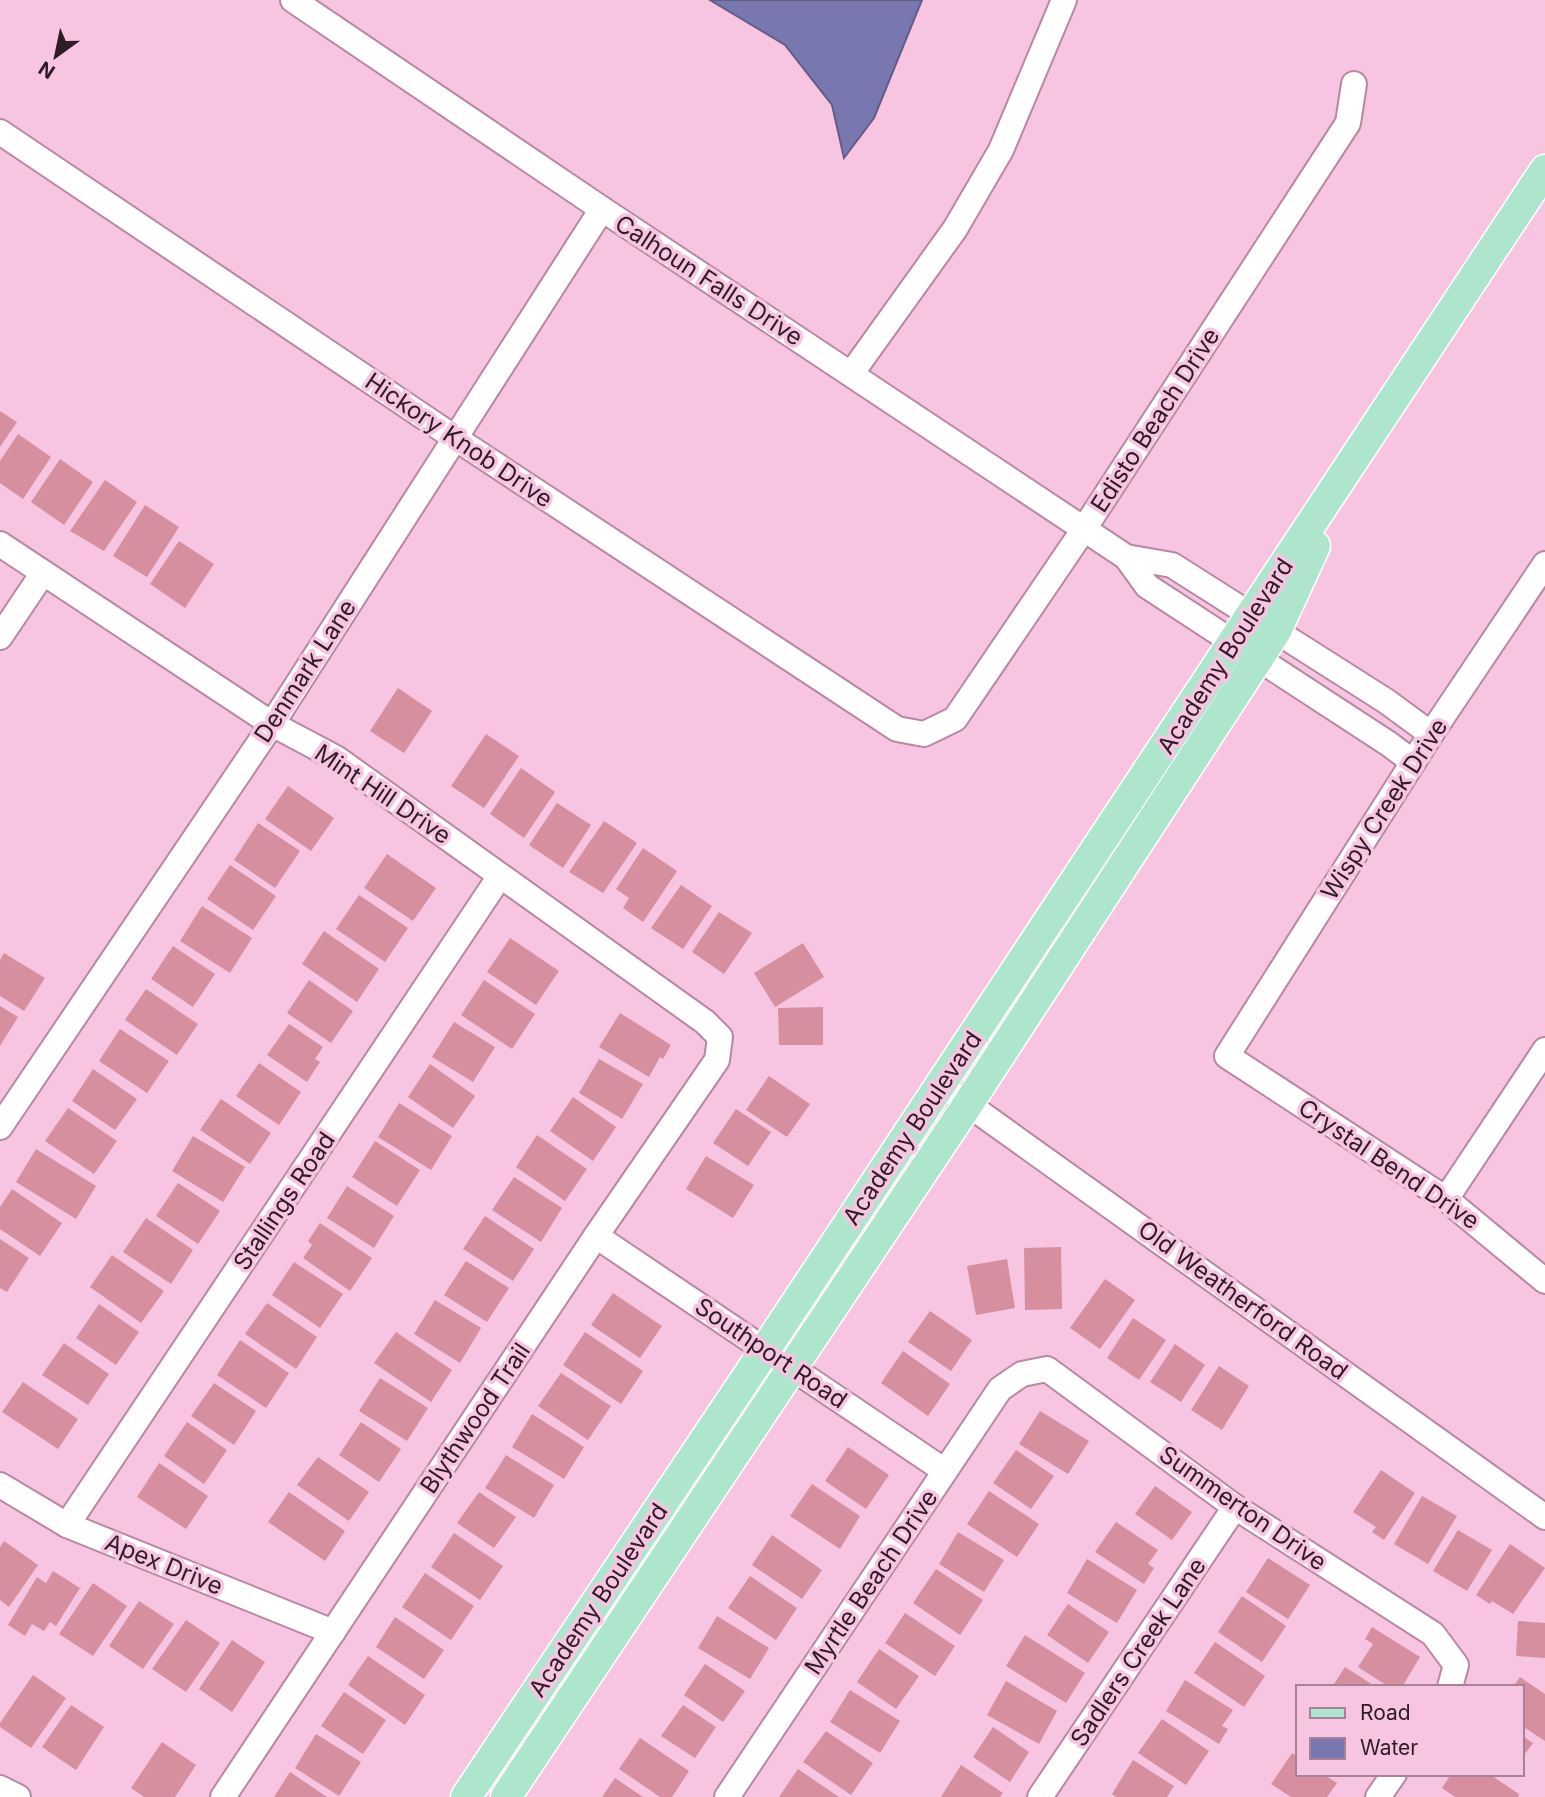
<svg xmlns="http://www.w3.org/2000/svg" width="1545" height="1797" viewBox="0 0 1545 1797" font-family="Inter,sans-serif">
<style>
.water{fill:#7977b0;stroke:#635c87;stroke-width:2}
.building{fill:#d58f9f}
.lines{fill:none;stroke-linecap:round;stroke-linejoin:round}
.minor-casing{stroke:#b788a2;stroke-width:28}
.major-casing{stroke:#fff;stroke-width:33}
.minor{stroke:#fff;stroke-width:24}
.major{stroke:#ade5cd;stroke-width:30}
.labels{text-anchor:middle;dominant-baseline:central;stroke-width:7;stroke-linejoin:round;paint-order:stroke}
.street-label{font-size:24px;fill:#2f1c27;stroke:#f7c5e1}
</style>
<rect width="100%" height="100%" fill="#f7c5e1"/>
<path class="water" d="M710,0H922L874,118L844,158L832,105L785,45Z"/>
<g class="building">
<path d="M0,411L17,422L0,447Z"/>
<path d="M18,434L51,457L23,499L0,483V461Z"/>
<path d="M60,459L93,482L64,525L31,502Z"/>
<path d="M105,480L137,502L104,551L70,531Z"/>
<path d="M145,505L179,527L147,577L113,556Z"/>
<path d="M179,541L214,564L185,608L150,584Z"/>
<path d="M398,688L432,711L404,753L370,731Z"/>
<path d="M486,734L519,756L484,808L451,786Z"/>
<path d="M521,768L555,792L524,838L490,814Z"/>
<path d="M288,786L334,818L311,851L265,819Z"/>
<path d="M557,803L591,825L563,868L529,845Z"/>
<path d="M604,821L637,843L603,893L569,872Z"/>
<path d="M258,823L300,851L275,888L234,860Z"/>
<path d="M643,848L677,871L643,922L623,908L629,898L616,889Z"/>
<path d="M387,854L436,888L413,921L364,888Z"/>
<path d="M230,865L276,896L253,930L207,899Z"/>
<path d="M681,885L712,906L683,949L651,928Z"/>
<path d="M359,895L408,928L385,962L336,929Z"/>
<path d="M202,906L252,938L230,973L180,941Z"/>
<path d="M719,912L752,933L724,974L692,952Z"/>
<path d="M324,931L379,969L357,1002L302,964Z"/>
<path d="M510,938L559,971L536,1005L487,972Z"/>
<path d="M803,943L824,977L775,1007L754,973Z"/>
<path d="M173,946L215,974L193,1007L151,979Z"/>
<path d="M4,953L45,978L24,1011L0,996V960Z"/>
<path d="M309,980L353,1011L331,1043L287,1013Z"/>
<path d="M484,980L535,1014L512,1049L461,1015Z"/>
<path d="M146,989L198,1024L177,1055L125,1020Z"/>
<path d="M0,1006L18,1017L0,1046Z"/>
<path d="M823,1007V1045H779L778,1008Z"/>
<path d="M620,1013L671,1045L663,1059L660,1057L649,1077L599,1047Z"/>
<path d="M454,1022L495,1047L473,1082L432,1057Z"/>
<path d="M289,1024L323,1047L315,1059L320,1062L307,1082L267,1055Z"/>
<path d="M120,1029L169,1061L147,1093L99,1061Z"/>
<path d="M599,1059L643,1084L622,1119L579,1093Z"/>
<path d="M259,1063L301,1092L279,1125L236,1096Z"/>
<path d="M430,1064L475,1096L453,1128L408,1097Z"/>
<path d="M93,1069L137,1099L115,1130L72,1101Z"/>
<path d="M769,1076L810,1104L787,1137L746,1110Z"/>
<path d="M573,1097L616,1127L593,1161L550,1131Z"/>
<path d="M221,1099L271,1133L250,1164L200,1130Z"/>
<path d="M399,1103L452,1136L431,1170L378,1137Z"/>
<path d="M68,1108L117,1141L94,1174L45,1141Z"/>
<path d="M736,1109L771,1132L748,1166L713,1143Z"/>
<path d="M537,1135L587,1169L565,1201L516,1167Z"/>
<path d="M193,1136L245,1167L223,1202L172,1171Z"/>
<path d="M375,1141L420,1170L397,1206L352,1177Z"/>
<path d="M36,1149L96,1186L76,1219L16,1182Z"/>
<path d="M706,1156L754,1185L733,1218L686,1189Z"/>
<path d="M514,1177L562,1208L541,1242L492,1210Z"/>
<path d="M178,1183L220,1211L198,1244L156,1216Z"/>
<path d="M347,1186L394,1216L374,1248L327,1218Z"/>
<path d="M12,1189L62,1223L40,1256L0,1229V1207Z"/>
<path d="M485,1216L534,1249L513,1281L463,1249Z"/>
<path d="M146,1218L193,1250L171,1284L123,1252Z"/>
<path d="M320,1223L372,1258L350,1291L303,1258L312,1245L308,1241Z"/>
<path d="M0,1239L29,1258L7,1292L0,1288Z"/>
<path d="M1061,1247L1062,1309L1025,1310L1024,1248Z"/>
<path d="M112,1255L164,1291L141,1323L90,1287Z"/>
<path d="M1007,1259L1015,1308L976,1315L967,1266Z"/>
<path d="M466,1261L509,1288L487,1322L444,1295Z"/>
<path d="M294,1262L343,1294L320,1328L272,1295Z"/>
<path d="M1105,1279L1135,1300L1100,1349L1070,1328Z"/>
<path d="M613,1293L662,1326L640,1358L591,1325Z"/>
<path d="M435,1300L481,1328L460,1363L414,1334Z"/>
<path d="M267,1303L317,1337L296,1369L245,1334Z"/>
<path d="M99,1304L139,1332L116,1365L76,1338Z"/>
<path d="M930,1311L972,1340L951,1371L908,1342Z"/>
<path d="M1133,1318L1166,1340L1139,1380L1107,1358Z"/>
<path d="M396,1332L452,1370L431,1402L374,1363Z"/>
<path d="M585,1332L643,1371L621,1404L563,1365Z"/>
<path d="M240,1340L289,1373L266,1408L217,1375Z"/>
<path d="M64,1343L109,1374L88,1405L42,1375Z"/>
<path d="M1175,1344L1205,1365L1181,1402L1150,1382Z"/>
<path d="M903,1351L950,1384L928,1416L881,1383Z"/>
<path d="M1219,1366L1249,1386L1222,1430L1191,1410Z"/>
<path d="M561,1373L611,1406L588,1440L538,1406Z"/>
<path d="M380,1378L428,1408L407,1441L359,1411Z"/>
<path d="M23,1382L78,1419L58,1449L2,1412Z"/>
<path d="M214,1383L256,1411L234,1445L191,1416Z"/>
<path d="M1040,1411L1089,1441L1068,1474L1019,1444Z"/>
<path d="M532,1414L584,1447L564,1479L512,1447Z"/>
<path d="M187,1422L227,1450L204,1484L164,1456Z"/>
<path d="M361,1422L401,1449L379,1482L339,1455Z"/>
<path d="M848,1447L889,1475L866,1509L825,1481Z"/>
<path d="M1016,1450L1054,1476L1031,1509L993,1483Z"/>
<path d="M506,1455L554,1485L534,1518L485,1488Z"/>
<path d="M318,1457L369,1492L349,1521L297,1485Z"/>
<path d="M159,1463L208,1496L186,1529L137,1497Z"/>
<path d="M1381,1470L1415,1493L1384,1540L1372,1532L1376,1527L1353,1512Z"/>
<path d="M812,1484L860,1516L840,1549L790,1516Z"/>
<path d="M1155,1486L1192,1512L1172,1540L1135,1514Z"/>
<path d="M989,1491L1039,1524L1017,1557L967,1524Z"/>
<path d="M289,1492L345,1531L325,1561L268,1522Z"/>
<path d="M479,1492L516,1517L494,1548L457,1523Z"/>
<path d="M1422,1496L1457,1516L1428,1564L1394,1544Z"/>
<path d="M1116,1522L1158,1550L1148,1564L1154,1568L1144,1584L1095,1552Z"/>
<path d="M1458,1530L1492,1550L1467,1591L1433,1571Z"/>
<path d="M958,1532L1004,1560L984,1592L939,1564Z"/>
<path d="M454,1533L503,1566L480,1600L431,1567Z"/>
<path d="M772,1535L822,1570L802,1599L752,1565Z"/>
<path d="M4,1541L38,1565L9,1607L0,1600V1547Z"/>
<path d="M1510,1544L1545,1568L1513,1614L1492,1601L1490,1604L1476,1595Z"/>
<path d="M1268,1558L1310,1585L1288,1619L1246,1592Z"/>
<path d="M1087,1559L1137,1590L1117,1623L1067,1593Z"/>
<path d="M936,1569L983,1600L960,1635L913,1603Z"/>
<path d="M53,1571L80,1588L56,1626L50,1622L44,1631L32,1624L25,1636L8,1625L37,1577L46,1583Z"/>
<path d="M425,1573L474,1606L451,1640L402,1607Z"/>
<path d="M750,1576L797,1608L776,1640L728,1608Z"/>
<path d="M93,1583L127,1606L93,1656L59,1634Z"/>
<path d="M1242,1596L1286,1626L1262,1662L1218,1632Z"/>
<path d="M139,1601L174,1624L143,1669L109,1646Z"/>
<path d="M1068,1604L1109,1632L1088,1663L1047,1635Z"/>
<path d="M905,1613L955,1646L935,1676L885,1643Z"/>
<path d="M717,1616L769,1648L750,1679L698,1648Z"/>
<path d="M395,1617L444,1650L424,1679L376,1647Z"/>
<path d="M186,1620L220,1643L186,1692L152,1669Z"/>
<path d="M1518,1621L1545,1623V1658L1516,1656Z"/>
<path d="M1372,1627L1420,1657L1402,1687H1389L1358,1667L1373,1644L1365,1639Z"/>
<path d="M1025,1635L1085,1673L1066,1703L1006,1666Z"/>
<path d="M232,1640L265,1662L232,1712L199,1689Z"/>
<path d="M1215,1642L1265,1676L1244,1707L1194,1673Z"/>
<path d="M879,1649L919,1676L896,1709L857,1682Z"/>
<path d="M368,1656L425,1695L405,1725L348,1685Z"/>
<path d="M705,1664L745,1691L723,1722L684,1695Z"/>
<path d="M1345,1667L1376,1687H1332Z"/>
<path d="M33,1675L66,1698L31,1748L0,1727V1723Z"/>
<path d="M1520,1677L1545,1694V1741L1522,1726V1687H1513Z"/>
<path d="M1185,1680L1233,1710L1222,1726L1228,1729L1219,1744L1166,1711Z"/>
<path d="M1006,1681L1057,1711L1039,1744L987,1715Z"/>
<path d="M850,1690L900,1721L880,1753L830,1722Z"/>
<path d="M344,1692L386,1720L363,1754L321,1726Z"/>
<path d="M71,1705L104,1727L76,1770L42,1747Z"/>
<path d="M683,1705L716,1727L695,1758L661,1736Z"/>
<path d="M1162,1719L1209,1751L1186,1785L1138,1753Z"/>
<path d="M993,1727L1029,1752L1010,1782L973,1757Z"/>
<path d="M826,1731L873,1763L851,1795L803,1762Z"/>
<path d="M316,1734L361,1762L339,1796L295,1768Z"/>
<path d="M1522,1736L1533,1743L1522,1758Z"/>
<path d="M640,1738L689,1771L672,1797H660L619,1769Z"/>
<path d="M162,1742L196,1765L175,1797H144L131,1788Z"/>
<path d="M1292,1753L1298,1757V1774H1323L1337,1783L1327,1797H1291L1271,1784Z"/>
<path d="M1133,1760L1174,1786L1167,1797H1116L1112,1794Z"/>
<path d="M961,1765L1003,1793L1000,1797H941Z"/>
<path d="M798,1769L839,1797H779Z"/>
<path d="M290,1772L327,1797H274Z"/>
<path d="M1451,1774H1489L1519,1794L1518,1797H1455L1442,1788Z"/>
<path d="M615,1778L643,1797H602Z"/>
</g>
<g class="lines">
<g class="minor-casing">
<g id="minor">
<path d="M293,0L602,209L1126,557L1147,586L1389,744L1413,762"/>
<path d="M0,132L455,438L897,729L924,734L955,719L1084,529L1348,123L1354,84"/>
<path d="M851,374L955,229L1001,150L1064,0"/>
<path d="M0,544L272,724L336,758L705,1022L720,1037L717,1060L596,1236L223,1797"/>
<path d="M1126,557L1172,565L1386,701L1431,734"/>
<path d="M1545,564L1431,734L1227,1056L1446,1199L1545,1281"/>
<path d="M0,637L43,573"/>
<path d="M941,1085L1545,1517"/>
<path d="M0,1127L272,724L602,209"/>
<path d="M1446,1199L1545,1050"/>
<path d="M596,1236L945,1471"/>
<path d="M0,1485L67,1525L333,1632"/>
<path d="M67,1525L500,876"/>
<path d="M0,1788L18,1797"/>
<path d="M727,1797L1000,1389L1022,1374L1047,1369L1235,1507L1433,1634L1456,1665L1450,1687"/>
<path d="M1040,1797L1235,1507"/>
<path d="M1378,1797L1394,1774"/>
</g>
</g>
<g class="major-casing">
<g id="major">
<path d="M466,1797L765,1350L1545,170"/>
<path d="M506,1797L968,1104L1276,631L1315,546"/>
</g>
</g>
<use href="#minor" class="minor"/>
<use href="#major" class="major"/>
</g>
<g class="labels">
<g class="street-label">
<text transform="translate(709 280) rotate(33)">Calhoun Falls Drive</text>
<text transform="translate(1155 420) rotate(-57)">Edisto Beach Drive</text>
<text transform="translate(459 440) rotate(34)">Hickory Knob Drive</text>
<text transform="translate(1225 656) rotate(-57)">Academy Boulevard</text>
<text transform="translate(305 671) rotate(-57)">Denmark Lane</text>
<text transform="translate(383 794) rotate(34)">Mint Hill Drive</text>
<text transform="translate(1384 809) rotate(-57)">Wispy Creek Drive</text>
<text transform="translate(912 1128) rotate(-56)">Academy Boulevard</text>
<text transform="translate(1389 1164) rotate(34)">Crystal Bend Drive</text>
<text transform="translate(284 1201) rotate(-56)">Stallings Road</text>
<text transform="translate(1243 1300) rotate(36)">Old Weatherford Road</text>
<text transform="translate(771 1353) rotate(34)">Southport Road</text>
<text transform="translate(475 1418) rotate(-56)">Blythwood Trail</text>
<text transform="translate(1243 1508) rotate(35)">Summerton Drive</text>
<text transform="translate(164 1564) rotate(22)">Apex Drive</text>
<text transform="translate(871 1582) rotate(-56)">Myrtle Beach Drive</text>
<text transform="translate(598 1600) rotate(-56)">Academy Boulevard</text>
<text transform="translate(1138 1652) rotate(-56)">Sadlers Creek Lane</text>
</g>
</g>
<rect x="1296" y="1685" width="228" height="91" fill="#f7c5e1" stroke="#a78197" stroke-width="2"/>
<rect x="1310" y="1708" width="35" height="10" fill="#ade5cd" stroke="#a78197" stroke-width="2"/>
<text x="1360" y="1720" font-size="21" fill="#2f1c27">Road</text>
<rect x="1310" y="1738" width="35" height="21" fill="#7977b0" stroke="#a78197" stroke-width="2"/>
<text x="1360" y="1755" font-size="21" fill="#2f1c27">Water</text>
<g transform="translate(56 56) rotate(213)" stroke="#f7c5e1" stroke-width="5" paint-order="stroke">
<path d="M0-5L12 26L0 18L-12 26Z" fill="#2f1c27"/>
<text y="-10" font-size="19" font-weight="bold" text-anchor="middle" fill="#2f1c27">N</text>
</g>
</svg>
